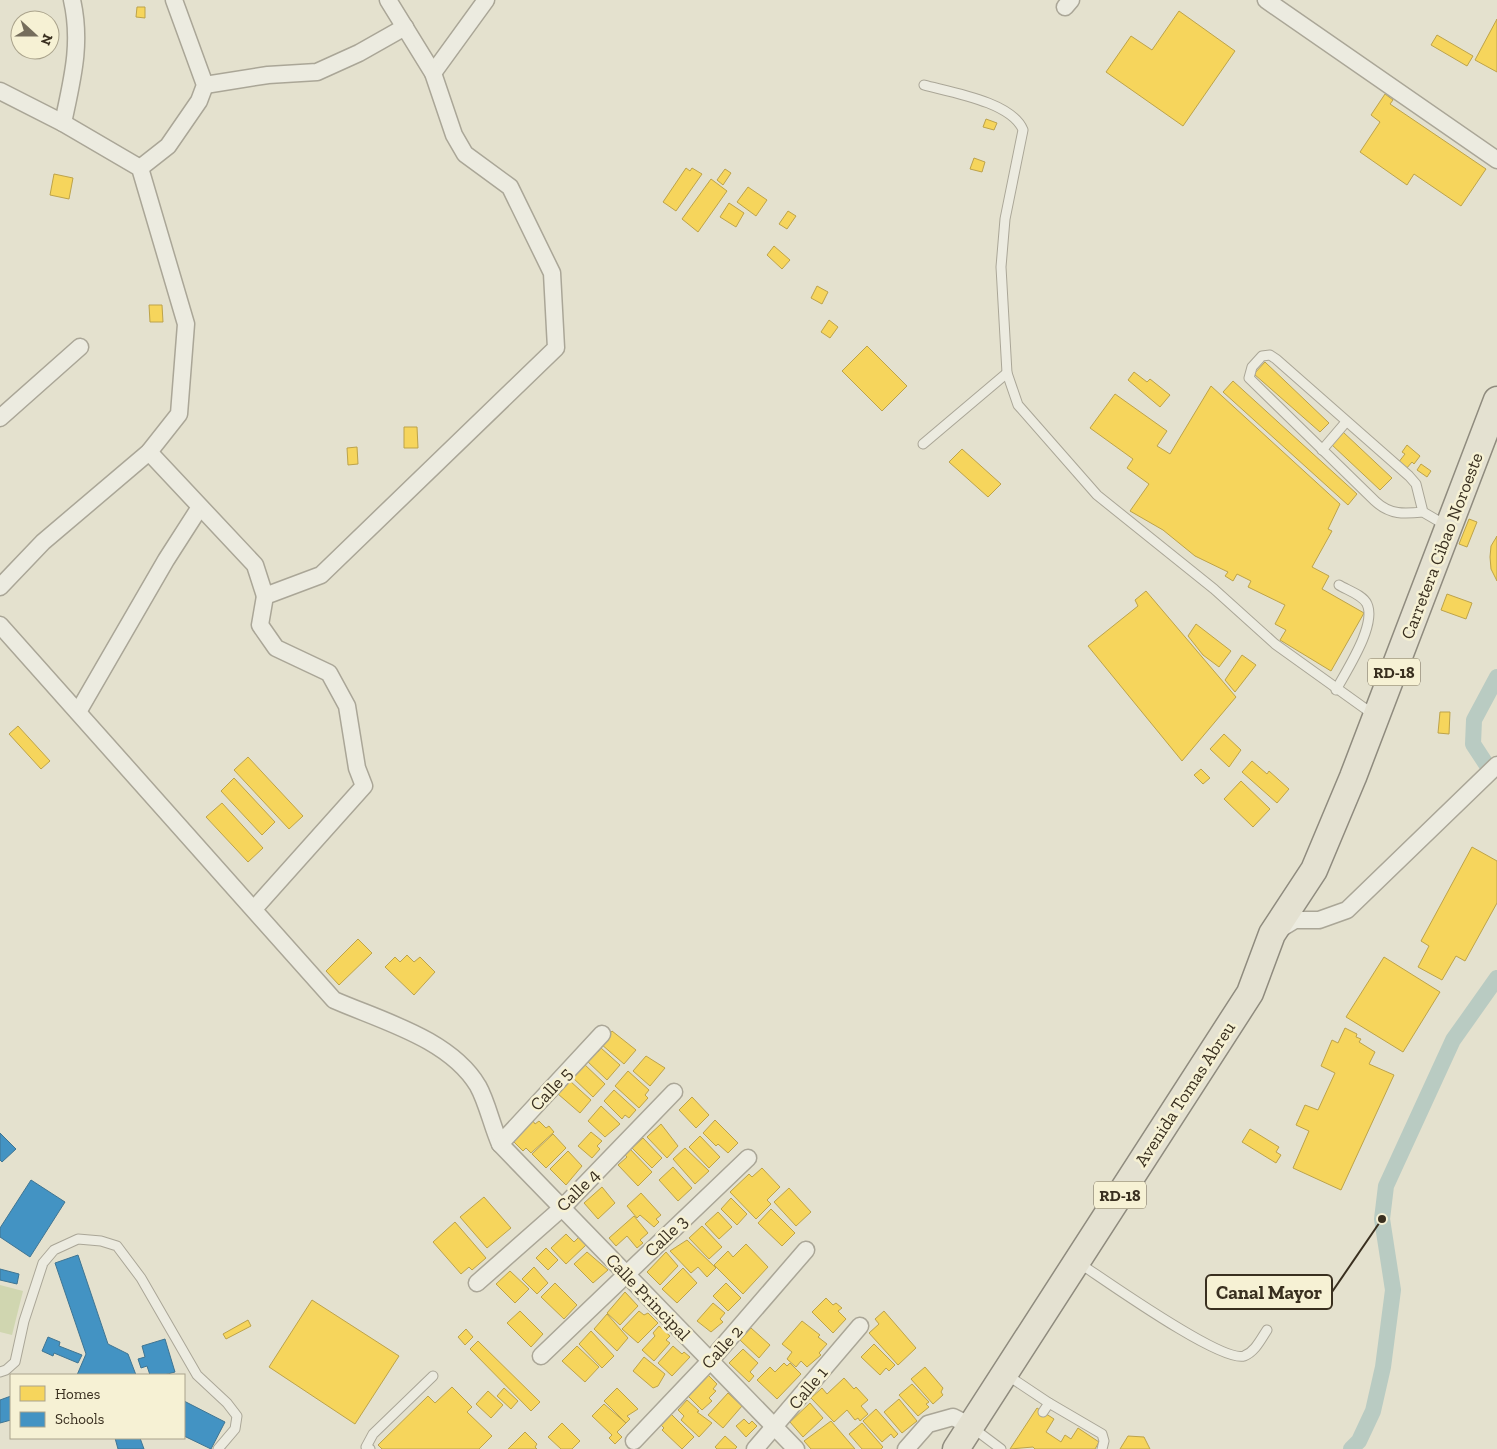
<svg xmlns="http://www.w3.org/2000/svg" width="1497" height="1449" viewBox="0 0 1497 1449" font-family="'Zilla Slab',serif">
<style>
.green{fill:#d0d6b0}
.homes{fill:#f6d55c;stroke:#bda34a}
.schools{fill:#4393c3;stroke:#407592}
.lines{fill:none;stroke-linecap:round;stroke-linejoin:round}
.canal{stroke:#b9cbc2;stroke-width:16}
.service-casing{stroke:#aaa697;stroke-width:11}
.minor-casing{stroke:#aaa697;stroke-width:19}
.primary-casing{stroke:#8f8b7e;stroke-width:29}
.service{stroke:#ecebe0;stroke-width:9}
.minor{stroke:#ecebe0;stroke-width:16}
.primary{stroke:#e4e1d1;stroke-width:26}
.labels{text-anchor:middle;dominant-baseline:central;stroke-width:5;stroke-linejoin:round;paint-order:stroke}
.shield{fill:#f6f1d4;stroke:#726955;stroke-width:1}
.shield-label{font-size:16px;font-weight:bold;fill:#392f1f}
.street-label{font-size:18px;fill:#392f1f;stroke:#f6f1d4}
.leader{fill:none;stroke:#392f1f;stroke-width:2}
.callout-dot{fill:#392f1f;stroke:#f6f1d4;stroke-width:2}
.callout{fill:#f6f1d4;stroke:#392f1f;stroke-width:2}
.callout-label{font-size:19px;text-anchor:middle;font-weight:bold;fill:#392f1f}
</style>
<rect width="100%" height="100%" fill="#e4e1ce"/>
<path class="green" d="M0,1285L23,1291L12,1335L0,1332Z"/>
<g class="homes">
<path d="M137,7H145V18L136,17Z"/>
<path d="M1179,11L1235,51L1183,126L1106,72L1131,36L1152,50Z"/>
<path d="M1497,19V72L1475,60Z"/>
<path d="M1437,35L1473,56L1467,66L1431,45Z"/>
<path d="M1385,94L1393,100L1390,104L1486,169L1461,206L1414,174L1407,185L1360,152L1380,122L1371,115Z"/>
<path d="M986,119L997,123L994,130L983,127Z"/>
<path d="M974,158L985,162L982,172L970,169Z"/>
<path d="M686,168L690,171L692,168L702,174L676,211L663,202Z"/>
<path d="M725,169L731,173L723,185L717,180Z"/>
<path d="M54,174L73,178L69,199L50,195Z"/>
<path d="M711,179L727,191L698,232L682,219Z"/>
<path d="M748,187L767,200L756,216L737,202Z"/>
<path d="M729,203L744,213L736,227L720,217Z"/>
<path d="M788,211L796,216L787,229L779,224Z"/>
<path d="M774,246L790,260L782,269L767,255Z"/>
<path d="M817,286L828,292L822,304L811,298Z"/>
<path d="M149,305H162L163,322H150Z"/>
<path d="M829,320L838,327L830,338L821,332Z"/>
<path d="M867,346L907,386L882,411L842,371Z"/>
<path d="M1265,362L1329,423L1320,432L1254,374Z"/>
<path d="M1134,372L1147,382L1150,379L1170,395L1160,407L1128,380Z"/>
<path d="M1233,381L1357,494L1348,505L1223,392Z"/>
<path d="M1211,386L1340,504L1328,529L1332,531L1312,567L1329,576L1322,589L1364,613L1331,671L1280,640L1286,630L1275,624L1285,605L1248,587L1251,581L1237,574L1233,581L1225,576L1228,572L1195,556L1163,530L1130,511L1149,484L1127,468L1133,459L1090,428L1115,394L1167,431L1157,446L1170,454Z"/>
<path d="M404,427H417L418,448H404Z"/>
<path d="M1343,432L1392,478L1380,490L1331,444Z"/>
<path d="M1407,445L1420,456L1414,464L1412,462L1406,469L1398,463L1405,454L1402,452Z"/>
<path d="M357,447L358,464L348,465L347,448Z"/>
<path d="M962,449L1001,484L988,497L949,462Z"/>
<path d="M1421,464L1431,471L1427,477L1417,470Z"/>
<path d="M1469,519L1477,522L1467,547L1459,544Z"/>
<path d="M1497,536V581L1491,569L1490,557L1491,546Z"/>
<path d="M1146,591L1236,697L1182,761L1088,646L1138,606L1135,600Z"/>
<path d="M1447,594L1472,603L1466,619L1441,610Z"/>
<path d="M1196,624L1231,651L1219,667L1203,655L1188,636Z"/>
<path d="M1242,655L1256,665L1235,692L1225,680Z"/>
<path d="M1440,712H1450L1449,734L1438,733Z"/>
<path d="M18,726L50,761L41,769L9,734Z"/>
<path d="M1224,734L1241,750L1229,767L1210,749Z"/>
<path d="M248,757L303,816L289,829L234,770Z"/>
<path d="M1252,761L1267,774L1269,771L1289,789L1277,803L1242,772Z"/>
<path d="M1201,769L1210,778L1203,784L1194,775Z"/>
<path d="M234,778L275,822L262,835L221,791Z"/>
<path d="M1241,781L1270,809L1253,827L1224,799Z"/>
<path d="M222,803L263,848L248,862L206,817Z"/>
<path d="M1472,847L1497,861V903L1465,961L1456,956L1442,980L1418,967L1429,946L1421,941Z"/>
<path d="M358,939L372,953L339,985L326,971Z"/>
<path d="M407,955L414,962L420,957L435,972L414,995L385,967L395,957L400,962Z"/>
<path d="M1384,957L1440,992L1403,1052L1346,1017Z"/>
<path d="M1345,1028L1357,1034L1356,1037L1361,1039L1359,1042L1375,1052L1369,1064L1394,1075L1341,1190L1293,1168L1309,1131L1296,1125L1305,1105L1318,1110L1335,1073L1321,1066L1332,1040L1338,1043Z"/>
<path d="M612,1031L636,1050L624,1064L601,1044Z"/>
<path d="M601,1048L620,1065L607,1080L587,1061L594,1049L598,1052Z"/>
<path d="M646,1056L665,1068L650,1086L633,1071Z"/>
<path d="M583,1063L605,1084L593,1097L571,1076Z"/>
<path d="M628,1071L649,1090L645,1095L648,1098L639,1108L615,1086Z"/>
<path d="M570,1081L591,1100L580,1113L558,1094Z"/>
<path d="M614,1090L636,1110L629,1118L625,1115L622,1119L604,1101Z"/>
<path d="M692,1097L709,1115L696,1128L679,1110Z"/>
<path d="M601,1106L620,1124L605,1137L588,1121Z"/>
<path d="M715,1120L738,1143L728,1153L718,1144L716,1146L703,1133Z"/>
<path d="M533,1121L535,1124L539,1121L546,1128L549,1126L554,1132L531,1153L526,1148L523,1151L512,1140Z"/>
<path d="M661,1124L678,1146L667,1158L647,1137Z"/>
<path d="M1250,1129L1279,1147L1276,1152L1281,1155L1276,1163L1242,1142Z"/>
<path d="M591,1132L602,1141L597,1146L600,1149L592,1158L578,1146Z"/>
<path d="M553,1134L566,1148L546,1168L532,1154Z"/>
<path d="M700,1136L720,1157L709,1168L689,1147Z"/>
<path d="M643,1138L662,1158L652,1168L632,1148Z"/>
<path d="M629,1148L652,1172L638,1186L618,1165L627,1157L623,1153Z"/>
<path d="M685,1148L709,1171L695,1184L673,1159Z"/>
<path d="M568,1151L582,1166L566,1185L550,1169Z"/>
<path d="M673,1167L692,1188L678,1201L659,1180Z"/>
<path d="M762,1168L780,1187L767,1200L771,1204L756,1219L730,1192L749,1174L752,1177Z"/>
<path d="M602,1187L615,1203L598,1219L584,1203Z"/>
<path d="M789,1188L811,1212L796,1226L774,1202Z"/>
<path d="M641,1193L661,1215L656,1219L659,1222L654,1227L640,1215L637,1218L627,1206Z"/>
<path d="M484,1197L511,1228L487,1248L460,1217Z"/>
<path d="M731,1198L747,1214L737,1225L721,1209Z"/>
<path d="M771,1209L795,1233L782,1246L758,1223Z"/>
<path d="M718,1212L732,1227L719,1239L705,1224Z"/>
<path d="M634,1216L648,1233L640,1240L643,1243L637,1248L627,1236L616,1246L609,1238Z"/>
<path d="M455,1222L486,1258L472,1270L469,1267L461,1274L433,1242Z"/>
<path d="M702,1226L722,1247L709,1259L689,1238Z"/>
<path d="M566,1234L574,1242L579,1237L586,1245L566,1264L551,1248Z"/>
<path d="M687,1240L716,1268L707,1277L698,1267L691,1273L670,1251Z"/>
<path d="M746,1244L768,1267L743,1294L714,1265L728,1251L733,1257Z"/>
<path d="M546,1248L558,1260L548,1270L536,1258Z"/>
<path d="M587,1252L608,1270L593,1283L574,1264Z"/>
<path d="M666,1252L678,1266L660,1285L647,1272Z"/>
<path d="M534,1267L548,1283L537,1294L522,1279Z"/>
<path d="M683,1268L697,1283L677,1303L662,1289Z"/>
<path d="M510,1271L529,1289L515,1303L496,1284Z"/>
<path d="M555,1283L577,1305L564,1319L541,1297Z"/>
<path d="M726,1283L741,1298L728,1311L713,1296Z"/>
<path d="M625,1292L638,1306L620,1325L607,1313Z"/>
<path d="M826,1298L833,1305L836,1303L842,1308L838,1311L846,1319L833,1333L812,1312Z"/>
<path d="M312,1300L399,1356L355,1424L269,1367Z"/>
<path d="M713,1303L725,1313L720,1319L723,1322L711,1332L697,1321Z"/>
<path d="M520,1311L543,1334L531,1347L507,1323Z"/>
<path d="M639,1311L644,1315L648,1313L658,1323L638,1343L622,1329Z"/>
<path d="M884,1311L916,1348L898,1365L869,1333L879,1324L875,1319Z"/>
<path d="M607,1314L628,1338L617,1351L594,1329Z"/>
<path d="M248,1320L251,1326L226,1339L223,1334Z"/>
<path d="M802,1321L820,1335L818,1337L827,1344L819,1353L821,1355L807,1367L801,1361L796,1367L787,1359L792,1352L782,1344Z"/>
<path d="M659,1326L670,1336L666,1340L670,1343L654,1361L642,1350L655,1336L653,1333Z"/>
<path d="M751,1328L770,1345L759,1358L740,1340Z"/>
<path d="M466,1329L473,1337L465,1345L458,1337Z"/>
<path d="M591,1331L614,1356L602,1368L579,1344Z"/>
<path d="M478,1341L540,1402L531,1411L470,1349Z"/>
<path d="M874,1344L895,1365L889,1371L886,1368L880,1375L861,1357Z"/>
<path d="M577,1346L599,1367L585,1382L562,1361Z"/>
<path d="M673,1346L682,1354L684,1352L690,1357L672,1376L658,1363Z"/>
<path d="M743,1349L758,1363L750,1372L754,1376L749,1382L729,1363Z"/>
<path d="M644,1357L665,1374L658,1386L653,1388L633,1371Z"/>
<path d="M784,1363L787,1366L790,1363L801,1374L777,1399L757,1380L770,1367L775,1372Z"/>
<path d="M925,1367L943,1388L941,1392L943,1395L933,1404L911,1379Z"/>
<path d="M706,1373L717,1384L713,1389L716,1391L709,1398L712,1401L702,1410L686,1394Z"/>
<path d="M844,1378L854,1389L856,1387L868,1400L861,1406L868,1414L860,1421L858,1418L855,1420L847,1410L834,1422L811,1398L822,1388L827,1394Z"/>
<path d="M912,1384L929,1402L926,1404L929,1407L918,1416L899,1395Z"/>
<path d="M452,1387L472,1407L467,1412L492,1436L479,1449H382L378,1445L428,1396L435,1403Z"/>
<path d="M504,1388L518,1401L511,1409L497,1396Z"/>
<path d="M617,1388L638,1409L627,1416L630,1419L626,1423L604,1401Z"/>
<path d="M488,1391L503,1405L491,1418L476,1404Z"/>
<path d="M728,1393L742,1406L723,1428L708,1415Z"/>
<path d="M899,1399L917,1421L902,1433L884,1412Z"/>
<path d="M687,1400L699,1411L697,1412L712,1423L699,1437L681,1420L684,1416L678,1410Z"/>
<path d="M810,1403L823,1418L803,1437L790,1422Z"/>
<path d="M604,1404L626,1423L617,1432L622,1437L615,1444L609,1438L612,1435L592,1416Z"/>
<path d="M1037,1408L1054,1419L1046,1432L1061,1442L1065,1435L1071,1439L1078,1428L1099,1442L1095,1449H1035L1033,1447L1010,1449Z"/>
<path d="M876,1409L898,1434L894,1438L891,1434L882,1442L863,1421Z"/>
<path d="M671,1414L694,1437L682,1449L662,1430L664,1428L661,1425Z"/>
<path d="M744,1419L749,1424L752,1421L757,1426L746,1437L736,1426Z"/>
<path d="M831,1421L855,1449H811L804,1441Z"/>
<path d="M562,1423L580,1441L572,1449H561L548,1437Z"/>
<path d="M862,1423L883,1447L881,1449H862L849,1434Z"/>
<path d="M525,1432L537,1444L535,1447L537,1449H508Z"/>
<path d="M725,1436L737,1447L735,1449H717L715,1447Z"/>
<path d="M1128,1436L1144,1437L1150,1449H1120Z"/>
</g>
<g class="schools">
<path d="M0,1133L16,1149L2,1162L0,1160Z"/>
<path d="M31,1180L65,1202L30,1257L0,1237V1228Z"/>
<path d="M78,1255L108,1344L128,1354L136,1375H77L86,1354L55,1263Z"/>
<path d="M0,1269L19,1274L17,1284L0,1280Z"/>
<path d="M48,1337L60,1342L59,1346L82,1355L78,1363L54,1353L53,1356L42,1351Z"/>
<path d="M165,1339L175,1372L164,1375H150L147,1366L141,1368L138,1359L145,1357L142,1346Z"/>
<path d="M11,1396V1420L0,1423V1400Z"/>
<path d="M184,1401L225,1422L211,1449L184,1436Z"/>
<path d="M115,1438H140L144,1449H118Z"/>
</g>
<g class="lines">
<g class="canal">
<path d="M1490,770L1473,744L1474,720L1497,677"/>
<path d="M1351,1449L1359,1441L1373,1411L1383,1367L1393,1290L1382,1219L1386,1186L1453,1040L1497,978"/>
</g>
<g class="service-casing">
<g id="service">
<path d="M924,85C950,92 1012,102 1023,130L1005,219L1001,267L1007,373L1018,405L1097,495L1214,589L1275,644L1374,715"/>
<path d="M923,444L1007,373"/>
<path d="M1322,450L1346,422"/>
<path d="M1423,512C1404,514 1390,515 1375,501L1249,378L1252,367L1262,356L1270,355L1276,359L1409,476L1416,484L1423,512L1447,526"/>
<path d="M1336,690C1346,671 1377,625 1367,604C1363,595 1347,590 1339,585"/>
<path d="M1079,1263C1105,1280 1221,1363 1244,1356C1255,1352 1261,1339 1267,1330"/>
<path d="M0,1372L6,1370L15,1362L24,1321L43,1263L54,1250L78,1239L101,1241L117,1246L141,1278L197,1375L227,1403L237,1416L235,1429L218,1449"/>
<path d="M1007,1375L1049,1403L1043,1412"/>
<path d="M1049,1403L1102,1434L1104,1441L1102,1449"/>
<path d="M973,1428L1001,1449"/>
<path d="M370,1449L366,1447L373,1434L433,1376"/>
</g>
</g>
<g class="minor-casing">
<g id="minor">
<path d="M1266,0L1497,160"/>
<path d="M1065,7L1071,0"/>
<path d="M433,73L486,0"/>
<path d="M205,85L268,75L317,72L359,53L405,27"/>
<path d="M0,91L63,123L140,168L186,324L179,414L149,452L43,542L0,587"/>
<path d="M63,123C72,80 82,44 72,0"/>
<path d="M140,168L168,146L199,101L205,85L174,0"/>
<path d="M0,418L80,347"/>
<path d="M149,452L255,565L265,596"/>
<path d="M0,625L334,1000C382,1021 450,1039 478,1086C487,1102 492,1126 500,1144L796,1449"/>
<path d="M78,712L166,560L200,507"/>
<path d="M254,909L364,786L357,768L347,706L329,673L276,648L260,625L265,596L321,575L556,348L552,273L510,187L465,154L454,135L433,73L388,0"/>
<path d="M1277,931L1295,920H1319L1347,910L1497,765"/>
<path d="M500,1144L602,1034"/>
<path d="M477,1283L562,1208L674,1092"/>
<path d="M541,1356L748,1158"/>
<path d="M634,1441L710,1361L806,1250"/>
<path d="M755,1449L860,1326"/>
<path d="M906,1449L928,1424L953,1417L971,1426"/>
</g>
</g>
<g class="primary-casing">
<path id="primary" d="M956,1449L1250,993L1272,934L1314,870L1353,777L1497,400"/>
</g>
<use href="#service" class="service"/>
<use href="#minor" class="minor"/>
<use href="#primary" class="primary"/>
</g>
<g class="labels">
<g class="shield">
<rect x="1368" y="658.5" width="52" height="27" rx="4"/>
<rect x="1094" y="1181.5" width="52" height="27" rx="4"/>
</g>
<g class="shield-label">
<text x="1394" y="672">RD-18</text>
<text x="1120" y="1195">RD-18</text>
</g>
<g class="street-label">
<text transform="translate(1442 546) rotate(-69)">Carretera Cibao Noroeste</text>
<text transform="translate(551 1089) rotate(-47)">Calle 5</text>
<text transform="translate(1185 1094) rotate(-57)">Avenida Tomas Abreu</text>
<text transform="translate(578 1190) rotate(-45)">Calle 4</text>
<text transform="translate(666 1236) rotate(-44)">Calle 3</text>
<text transform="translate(648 1297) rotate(46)">Calle Principal</text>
<text transform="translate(722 1347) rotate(-48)">Calle 2</text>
<text transform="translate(808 1388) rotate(-50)">Calle 1</text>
</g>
</g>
<path class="leader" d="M1382 1219L1332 1292"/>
<circle class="callout-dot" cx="1382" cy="1219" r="5"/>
<rect class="callout" x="1206" y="1275" width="126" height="34" rx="5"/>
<g class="callout-label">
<text x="1269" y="1299">Canal Mayor</text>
</g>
<rect x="10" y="1374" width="175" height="65" fill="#f6f1d4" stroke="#aaa38c"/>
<rect x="20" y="1386" width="25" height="15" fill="#f6d55c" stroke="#aaa38c"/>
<text x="55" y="1399" font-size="15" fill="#392f1f">Homes</text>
<rect x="20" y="1412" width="25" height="15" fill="#4393c3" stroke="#aaa38c"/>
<text x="55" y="1424" font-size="15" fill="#392f1f">Schools</text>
<g transform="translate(35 35) rotate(111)"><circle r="24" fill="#f6f1d4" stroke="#aaa38c"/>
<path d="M0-4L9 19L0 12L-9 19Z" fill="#756d5c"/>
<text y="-8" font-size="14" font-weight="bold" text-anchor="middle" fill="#392f1f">N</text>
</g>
</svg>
